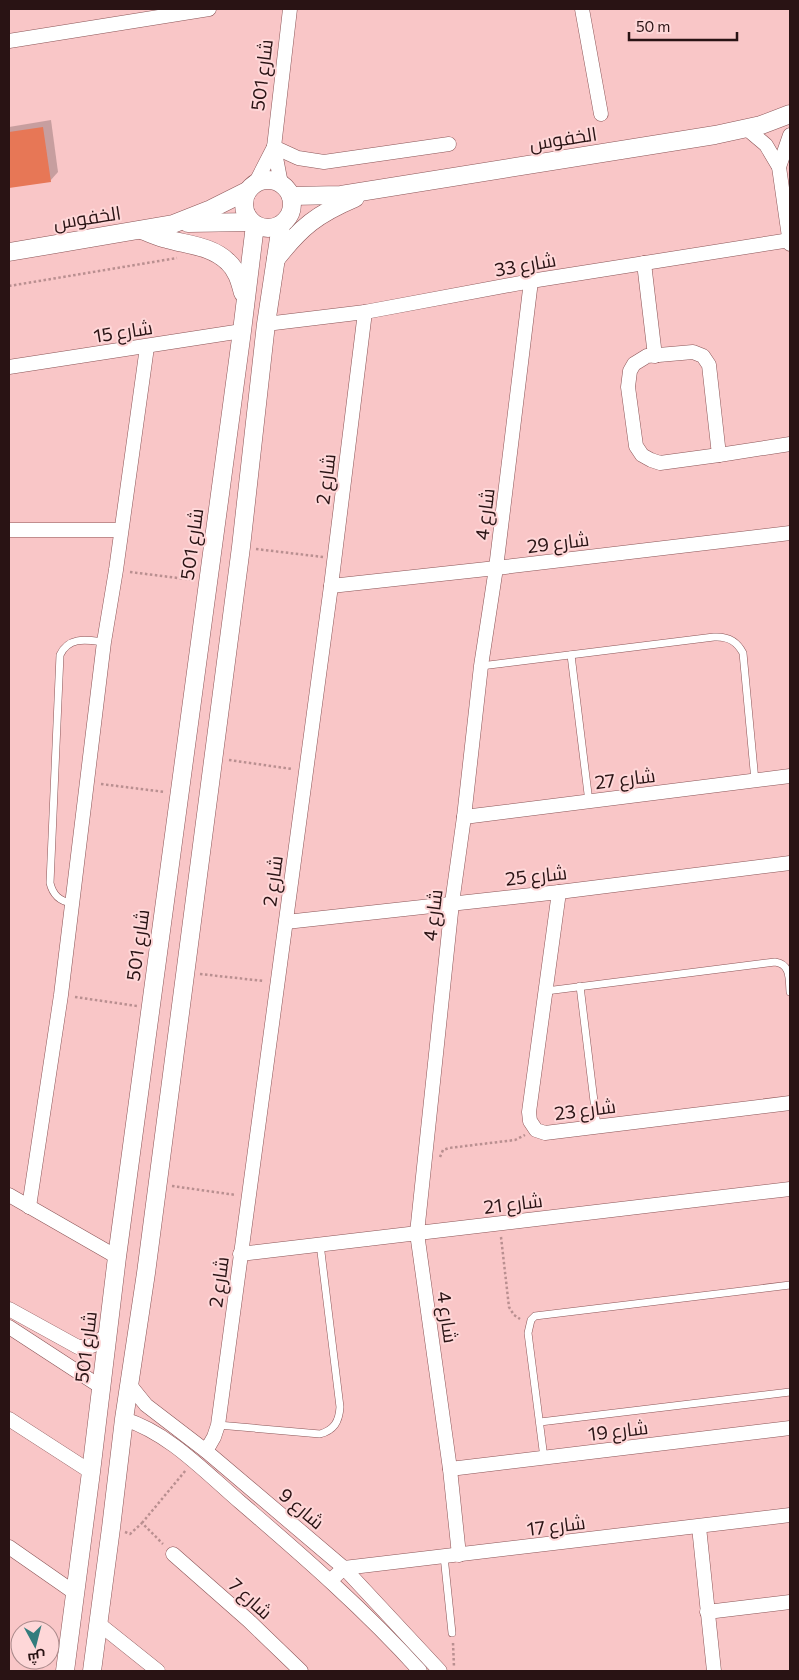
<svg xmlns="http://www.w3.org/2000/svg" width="799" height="1680" viewBox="0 0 799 1680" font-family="Commissioner,Cairo,sans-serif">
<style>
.shadow{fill:#0003}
.building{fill:#e77756}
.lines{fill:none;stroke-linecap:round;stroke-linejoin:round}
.service-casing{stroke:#8b5557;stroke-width:8}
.minor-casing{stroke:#8b5557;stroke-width:15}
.tertiary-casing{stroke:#8b5557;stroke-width:19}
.path{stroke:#b98f90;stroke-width:2.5;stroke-dasharray:2.5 2.5;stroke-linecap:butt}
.service{stroke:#fff;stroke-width:7}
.minor{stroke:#fff;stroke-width:14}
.tertiary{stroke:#fff;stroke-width:18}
.labels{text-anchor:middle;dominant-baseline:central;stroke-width:4;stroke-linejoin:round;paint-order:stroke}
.street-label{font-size:19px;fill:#291314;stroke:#fed7d8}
</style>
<rect width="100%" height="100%" fill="#f9c6c7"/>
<path class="shadow" d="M51,120L58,172L50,181L9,186V127Z"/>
<path class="building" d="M43,127L51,182L9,188V132Z"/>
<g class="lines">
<g class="service-casing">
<g id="service">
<path d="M571,655L589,802"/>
<path d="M481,666L714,637C728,636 737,641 743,653L755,781"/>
<path d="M71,903C59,901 53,895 50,883L60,655C69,636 87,640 104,642"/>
<path d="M580,986L597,1126"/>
<path d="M546,991L775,962C791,964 789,979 790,992"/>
<path d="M540,1422L790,1392"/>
<path d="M218,1425L320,1434C334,1430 339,1422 340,1407L320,1244"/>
<path d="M544,1458L528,1333L531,1320L535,1316L790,1285"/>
<path d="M444,1556L452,1633"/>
</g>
</g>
<g class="minor-casing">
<g id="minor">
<path d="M582,9L601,114"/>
<path d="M9,41L209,9"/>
<path d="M747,129L766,145L779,167L790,244"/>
<path d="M274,147L298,158L324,162L449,144"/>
<path d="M779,167L790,135"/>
<path d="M255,184L274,147"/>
<path d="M281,184L274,147L290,9"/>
<path d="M644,263L655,356"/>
<path d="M266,324L365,312L531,281L790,240"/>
<path d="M693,352L703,356L709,365L719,455L660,463L651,460L642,455L636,446L628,387L630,371L634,364L647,356Z"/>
<path d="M9,367L242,331"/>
<path d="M719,455L790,444"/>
<path d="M9,530H121"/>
<path d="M331,586L496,568L790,533"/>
<path d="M464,817L790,776"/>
<path d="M559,892L529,1112L530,1121L536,1130L545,1133L790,1103"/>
<path d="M286,922L559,892L790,863"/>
<path d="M9,1195L117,1257"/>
<path d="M29,1207L61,995L104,642L116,570L147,347"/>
<path d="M240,1254L790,1189"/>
<path d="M9,1309L78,1347L92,1346L108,1334"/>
<path d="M9,1327L101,1387"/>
<path d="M129,1384L146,1405L206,1451L344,1568L440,1671"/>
<path d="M9,1419L91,1472"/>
<path d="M124,1419C169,1433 205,1472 240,1502C303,1556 365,1610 420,1671"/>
<path d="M206,1451L214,1437L218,1425L331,586L365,312"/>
<path d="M450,1469L790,1428"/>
<path d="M699,1527L714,1671"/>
<path d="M9,1547L75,1593"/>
<path d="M173,1554L248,1620L301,1671"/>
<path d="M459,1555L450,1469L417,1233L452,903L464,817L481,666L496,568L531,281"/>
<path d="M331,1580L344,1568L790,1515"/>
<path d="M707,1612L790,1602"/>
<path d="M98,1623L158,1671"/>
</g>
</g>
<g class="tertiary-casing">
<g id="tertiary">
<circle cx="268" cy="204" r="24"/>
<path d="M291,196L341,195L715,135L761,125L790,114"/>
<path d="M188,223L251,222"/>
<path d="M141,230C150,233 158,237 167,239C188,245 212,246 228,262C237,270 240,282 243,293"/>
<path d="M9,252L173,224L211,209L247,191"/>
<path d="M276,259C301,227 317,214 355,198"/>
<path d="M65,1671L91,1472L117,1257L242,331L255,225"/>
<path d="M92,1671L111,1528L124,1419L146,1273L241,547L266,324L281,225"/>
</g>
</g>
<g class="path">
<path d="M9,286L177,258"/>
<path d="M256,549L323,557"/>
<path d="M130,572L194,580"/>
<path d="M229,760L292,769"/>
<path d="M101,784L165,792"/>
<path d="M200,974L264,981"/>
<path d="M75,997L137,1006"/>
<path d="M440,1157L443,1150L449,1148L515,1140L525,1135"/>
<path d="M172,1186L236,1195"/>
<path d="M501,1237L509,1307L514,1315L520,1319"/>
<path d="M142,1523L186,1470"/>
<path d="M125,1532L130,1534L142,1523L163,1544"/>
<path d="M453,1643L454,1667"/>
</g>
<use href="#service" class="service"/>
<use href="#minor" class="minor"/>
<use href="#tertiary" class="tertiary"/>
</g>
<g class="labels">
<g class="street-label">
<text transform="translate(261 75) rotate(-83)">شارع 501</text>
<text transform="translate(563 138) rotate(-9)">الخفوس</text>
<text transform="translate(87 217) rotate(-9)">الخفوس</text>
<text transform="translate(525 264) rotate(-10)">شارع 33</text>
<text transform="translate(123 331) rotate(-9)">شارع 15</text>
<text transform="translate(325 479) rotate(-83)">شارع 2</text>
<text transform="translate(484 514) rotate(-83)">شارع 4</text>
<text transform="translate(558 542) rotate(-7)">شارع 29</text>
<text transform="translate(191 544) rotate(-82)">شارع 501</text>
<text transform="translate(625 778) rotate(-7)">شارع 27</text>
<text transform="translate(536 875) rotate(-6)">شارع 25</text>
<text transform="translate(272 881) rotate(-82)">شارع 2</text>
<text transform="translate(432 915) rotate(-83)">شارع 4</text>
<text transform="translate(137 945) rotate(-82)">شارع 501</text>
<text transform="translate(585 1109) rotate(-7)">شارع 23</text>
<text transform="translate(513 1203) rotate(-7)">شارع 21</text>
<text transform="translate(218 1282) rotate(-82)">شارع 2</text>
<text transform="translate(448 1317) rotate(82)">شارع 4</text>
<text transform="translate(85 1347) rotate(-83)">شارع 501</text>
<text transform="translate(618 1430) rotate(-7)">شارع 19</text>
<text transform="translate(302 1508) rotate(40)">شارع 9</text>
<text transform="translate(556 1525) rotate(-7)">شارع 17</text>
<text transform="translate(251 1598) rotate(42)">شارع 7</text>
</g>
</g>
<rect width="799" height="1680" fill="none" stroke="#291314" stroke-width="20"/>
<g transform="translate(35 1645) rotate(173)"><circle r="24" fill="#fed7d8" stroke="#a9898a"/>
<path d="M0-4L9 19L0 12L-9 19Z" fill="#337c7d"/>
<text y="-8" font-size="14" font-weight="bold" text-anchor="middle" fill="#291314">ش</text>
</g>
<path d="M629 32v8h108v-8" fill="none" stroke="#291314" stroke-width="2.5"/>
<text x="636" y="32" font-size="15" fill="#291314" stroke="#fed7d8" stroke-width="4" paint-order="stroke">50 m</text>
</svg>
